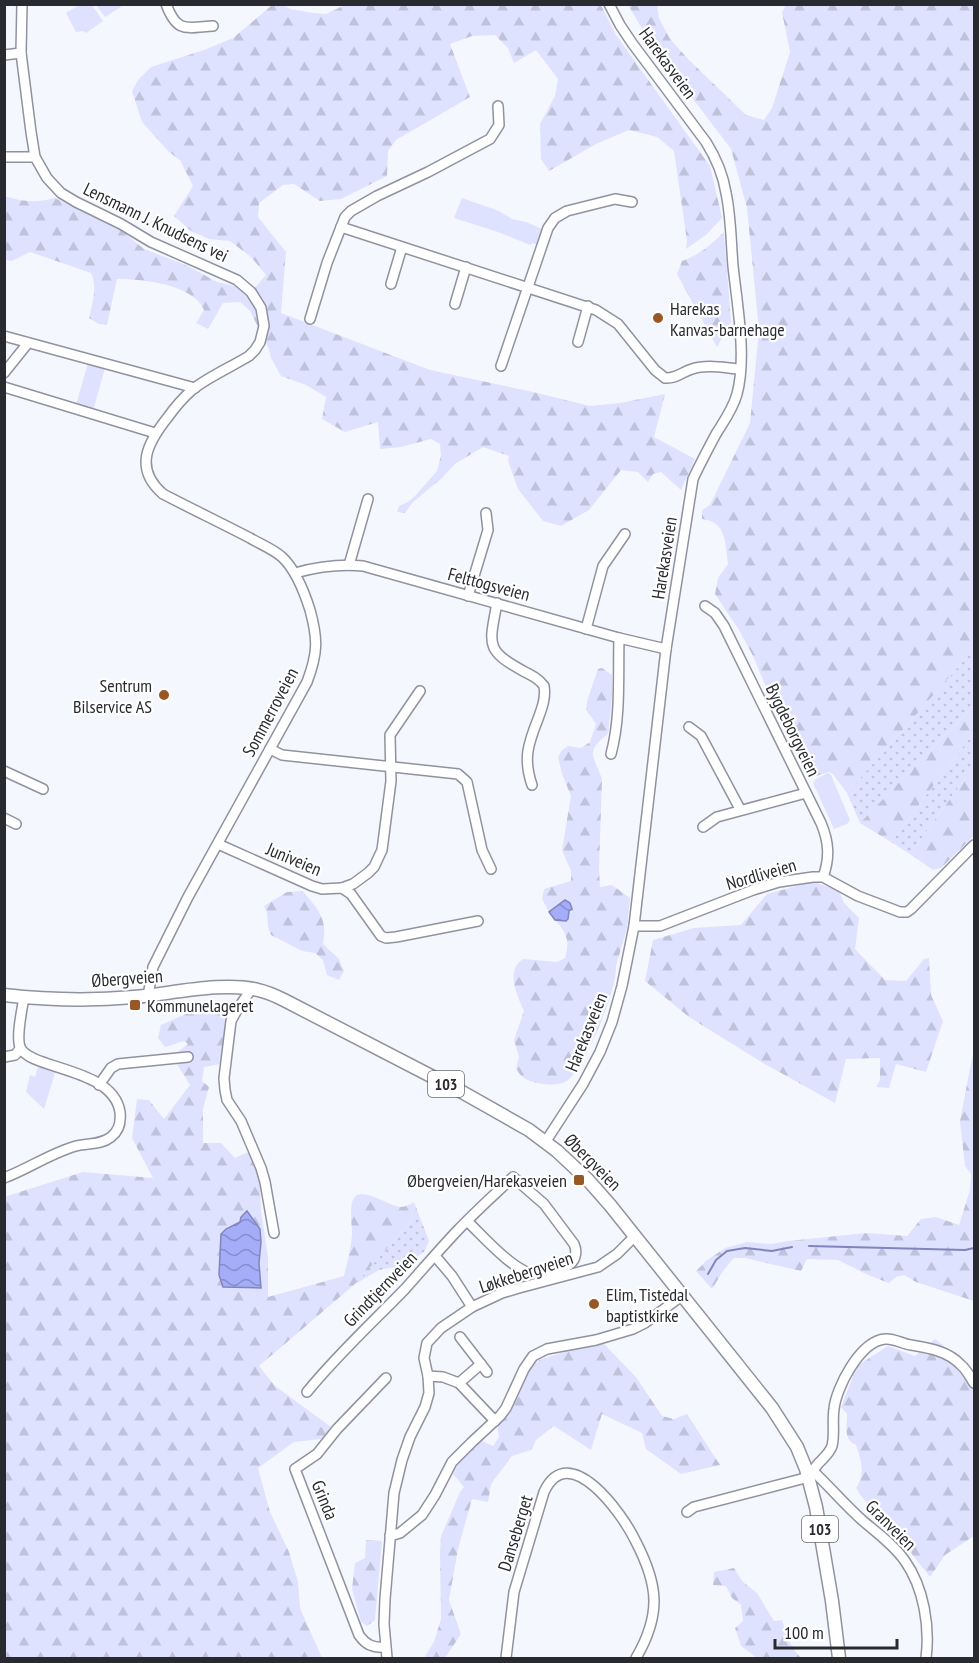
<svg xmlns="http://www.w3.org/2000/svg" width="979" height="1663" viewBox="0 0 979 1663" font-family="'PT Sans Narrow',sans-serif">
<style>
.grass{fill:url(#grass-dots)}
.forest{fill:url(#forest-firs);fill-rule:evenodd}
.green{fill:#dee2fe}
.water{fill:url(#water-waves);stroke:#8086bc;stroke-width:1.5}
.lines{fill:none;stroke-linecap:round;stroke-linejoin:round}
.stream{stroke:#8086bc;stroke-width:2}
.minor-casing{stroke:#90929f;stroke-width:12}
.major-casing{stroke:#90929f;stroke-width:15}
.minor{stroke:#fff;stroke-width:9}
.major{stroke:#fff;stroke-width:12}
.poi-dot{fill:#995823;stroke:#fff;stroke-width:2}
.labels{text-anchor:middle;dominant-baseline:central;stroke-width:4.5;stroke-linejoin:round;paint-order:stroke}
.shield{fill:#fff;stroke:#696a6d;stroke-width:1.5}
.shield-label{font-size:16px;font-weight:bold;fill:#292a2f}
.street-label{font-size:18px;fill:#292a2f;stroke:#fff}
.poi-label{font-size:18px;fill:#292a2f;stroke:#fff;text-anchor:start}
</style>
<defs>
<pattern id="grass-dots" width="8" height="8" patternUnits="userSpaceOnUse" patternTransform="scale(1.5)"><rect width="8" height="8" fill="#dee2fe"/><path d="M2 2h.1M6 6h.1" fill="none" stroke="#bec2da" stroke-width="1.8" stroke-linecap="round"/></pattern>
<pattern id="forest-firs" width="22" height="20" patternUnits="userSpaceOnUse" patternTransform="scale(1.5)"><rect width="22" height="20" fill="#dee2fe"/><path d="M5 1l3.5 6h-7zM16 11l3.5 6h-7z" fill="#bec2da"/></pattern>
<pattern id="water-waves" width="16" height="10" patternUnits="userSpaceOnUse" patternTransform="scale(1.5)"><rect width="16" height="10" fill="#a5adf9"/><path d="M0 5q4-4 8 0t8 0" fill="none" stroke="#868dca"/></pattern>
</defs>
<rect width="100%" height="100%" fill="#f5f7ff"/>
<g class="grass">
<path d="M974,649V705L860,823L847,793Z"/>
<path d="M974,732V766L910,854L891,842Z"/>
<path d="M414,1202L429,1241L424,1252L405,1265L379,1270L355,1284L412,1221Z"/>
</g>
<g class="forest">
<path d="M347,4L601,5L616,35L710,166L722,218L707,234L686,249L687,241L674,151L657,137L629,130L596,144L549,171L541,159L540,124L555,96L558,79L536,50L514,63L508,48L495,35L472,36L450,44L470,97L396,140L388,151L387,176L341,199L320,201L294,184L283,185L259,203L258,217L286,252L281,313L430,370L533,392L590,406L620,403L665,394L654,437L695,459L681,490L661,472L653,474L648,482L638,472L621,470L589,510L561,526L543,521L518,489L508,461L509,456L483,447L455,464L442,478L412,503L405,513L397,512L399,506L408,502L415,496L437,471L441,455L440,444L431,439L401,447L380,449L378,422L345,432L322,419L326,397L306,385L281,376L271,358L269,349L250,311L240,302L223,303L208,329L196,323L204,310C193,284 142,279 117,279L107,325L99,324L89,318C92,303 98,287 91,273L30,252L12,261L5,260L4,196C26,202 34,203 55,198L123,232L144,249L188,266L217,282L253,290L266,275L251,257L230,241L209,239L191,231L174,216L193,186L180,160L169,152L142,122L132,91L138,80L151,67L204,50L233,38L271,6L284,5L290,9L313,13L326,14Z"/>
<path d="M628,5H657L659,18L670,39L688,59L746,115L764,120L772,108L790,52L782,12L786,5H974V649L847,793L833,774L829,772L810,778L786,728L783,702L766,687L753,656L739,630L715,594L718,578L728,564C725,543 727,522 702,519V510L710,505L750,423L759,330L747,208L731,149L652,45Z"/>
<path d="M724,232L731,322L717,347L677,274L682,261C699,255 711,245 724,232Z"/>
<path d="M602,668L612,675V697L608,734C584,752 594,756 602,779L599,869L600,887L612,885L630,898L627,928L616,966C617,990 586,1065 568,1080C560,1086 547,1085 537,1083C526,1080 521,1078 516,1068L519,1057L514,1040L524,1011C517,995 505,971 523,959L557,962L565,958C570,941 567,933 555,920H557L565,901L549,912L542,899L544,889L571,881V871L562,850L571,796L562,774L558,757L562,750L568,746L581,748L590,742L596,724L586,709L588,698L598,669Z"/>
<path d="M974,705V732L891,842L860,823Z"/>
<path d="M974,766V836L941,868L933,870L910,854Z"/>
<path d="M814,882L839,891L844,903L859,918L855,949L885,980L906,981L924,959L929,958L931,995L943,1021L926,1072L896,1064L889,1088L876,1087L880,1080V1058L846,1059L835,1103L763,1063L689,1017L645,981L653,940L694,928L741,925L767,894L804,884Z"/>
<path d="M303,891C318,910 328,918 323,944L339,959L344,971L339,980L327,975L323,960L315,953L302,951L271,935L268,927L267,912L264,906L287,892Z"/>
<path d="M230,1011L226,1021L220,1064L204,1067L202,1081L209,1087L203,1109V1143H221L235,1158L248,1152L260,1179L261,1211L268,1257V1297L344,1276C347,1263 351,1249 352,1235C352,1225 349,1205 354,1198C363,1186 388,1206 401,1207C406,1207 410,1204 414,1202L412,1221L355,1284L259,1366L275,1386L331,1427L321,1439L294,1442L258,1468L270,1512L289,1552L298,1582L300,1608L322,1658H5L4,1197L83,1172L153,1178L132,1138L137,1099L149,1100L164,1119L190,1085L172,1056L188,1044L184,1041L165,1047L158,1038L161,1025L188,1013ZM240,1222L261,1242L259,1263L261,1287L221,1246V1234L226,1229Z"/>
<path d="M974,1051V1301L916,1282L904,1275L896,1277L889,1283L868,1275L838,1260L807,1259L801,1271L745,1258H734L723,1271L712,1289L696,1271L706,1261L725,1248L747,1242L771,1244L788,1241L867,1233L907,1236L921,1219L936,1217L959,1225L970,1190L971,1174L965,1166L960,1121L970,1068Z"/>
<path d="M935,1339L974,1370V1536L945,1555L930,1577L901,1540L861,1496L856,1488C866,1474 861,1460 856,1445C843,1439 847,1427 847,1414L841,1407L857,1366L888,1346L915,1356Z"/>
<path d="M603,1343L636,1377L662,1416L674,1419L687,1414L720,1465L681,1474L646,1449L642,1433L602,1414L591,1450L554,1426L536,1440L531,1450L512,1456L491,1484L488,1502L472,1499L458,1549L449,1600L461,1634L445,1658H424L434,1642L441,1619L440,1552L441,1536L460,1492L464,1487L453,1474L465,1451L480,1440L493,1446L499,1437L497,1424L510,1410L519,1393L528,1372L539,1360L574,1349Z"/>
<path d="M366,1540L382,1541L375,1620L367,1626L361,1622L352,1589L355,1563L365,1558Z"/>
<path d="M734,1568L743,1582L757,1593L774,1621L782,1620C786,1635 790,1647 801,1658H757L741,1646L735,1628L743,1621L741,1605L732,1598L726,1586L713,1585L714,1572Z"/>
</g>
<g class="green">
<path d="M79,5H92L103,21L86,33L83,31L76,32L66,13Z"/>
<path d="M96,5H124L105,17Z"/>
<path d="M462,198L499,211L512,219L526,222L542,229L537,245L533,243L530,245L498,232L454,218Z"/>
<path d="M88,363L105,368L93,411L76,405Z"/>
<path d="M828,773L831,775L850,820L847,824L834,829L813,783L816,779Z"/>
<path d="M38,1067L55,1073L44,1109L26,1092L30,1075L35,1077Z"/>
</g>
<g class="water">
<path d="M565,900L570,903L572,909L569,911L568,919L566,921L555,920L549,912Z"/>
<path d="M247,1211L260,1229L261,1242L259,1263L261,1288L223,1287L219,1275L221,1234L226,1229L240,1222L241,1217Z"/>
</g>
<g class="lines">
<g class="stream">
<path d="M809,1246L965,1250L974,1248"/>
<path d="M708,1274L716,1260L727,1251L745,1248L772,1251L792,1247"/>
</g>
<g class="minor-casing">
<g id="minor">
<path d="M22,4L21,53L31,132L35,157L47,178L61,193L76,202L121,224L151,242L237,280L251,292L261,308L264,326L260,342L255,350L249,356C231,367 210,376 193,389C184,397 175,407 168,417C148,442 133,468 163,494C192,509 221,523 250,538C260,544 273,549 282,557C296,570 304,591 310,610C318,639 318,653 307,682L188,897L153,967L148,996"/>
<path d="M166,4C177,33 185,28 213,26"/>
<path d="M4,55L21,53"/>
<path d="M4,157H35"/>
<path d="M341,227L596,310L618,324L655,370L665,378C676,379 682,372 692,369C707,364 725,368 740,369"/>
<path d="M391,284L402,247"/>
<path d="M455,304L466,267"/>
<path d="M310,319L327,263L345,217L351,211L377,196L428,172L490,139L499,125L498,106"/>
<path d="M4,336L195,388"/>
<path d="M578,342L588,306"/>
<path d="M501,366L548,228L555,218L567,211L615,199L632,202"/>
<path d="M4,373L28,343"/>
<path d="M4,387L155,433"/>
<path d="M349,565L368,499"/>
<path d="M295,573C317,567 341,564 363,566L619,638L666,649"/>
<path d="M468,596L488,530L486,513"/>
<path d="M497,603C489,646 485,650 525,672C533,676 539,679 544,686C546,698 542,708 538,719C528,744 523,759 532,785"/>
<path d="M705,606L715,613L724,626L821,823C829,842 830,858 823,877"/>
<path d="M586,629L603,566L625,534"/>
<path d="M689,727L701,736L740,809"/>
<path d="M270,749L282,755L458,774L467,782L482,850L491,869"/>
<path d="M611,754C621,717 618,676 619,638"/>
<path d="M4,771L43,789"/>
<path d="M4,818L16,824"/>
<path d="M703,827L717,817L806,793"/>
<path d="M218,844L312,886L322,889L342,888L351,894L381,936L386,938L396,937L478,921"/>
<path d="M342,888L353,884L368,873L374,867L382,850L391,781L390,735L420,691"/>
<path d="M634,926H660L753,890L779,882L813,877H823L858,896L900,912H907L911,909L974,845"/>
<path d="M252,988L237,1010L231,1021L224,1078L225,1090L227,1100L241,1121L261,1168L265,1182L274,1233"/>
<path d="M4,1057L15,1055L20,1049"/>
<path d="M99,1085L111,1068L118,1064L188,1057"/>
<path d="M546,1141L583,1084L600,1052L612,1022L622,986L634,926L666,649L693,479C700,464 708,449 716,434C724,421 733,409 737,394C747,357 737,304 733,266C731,242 731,216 726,193C723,174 716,158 706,142L632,43L620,25L609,4"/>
<path d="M4,1178C28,1169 51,1153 76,1146C88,1143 101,1145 111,1137C119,1131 121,1121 120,1112C113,1067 29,1070 20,1047C16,1036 22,1010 24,997"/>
<path d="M435,1256L452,1276L472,1307"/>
<path d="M460,1337L487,1372"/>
<path d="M428,1376L443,1377L459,1383L495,1421"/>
<path d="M459,1383L481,1364"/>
<path d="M307,1392C337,1355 372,1323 405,1289C422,1270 439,1250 457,1231C475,1212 494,1195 513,1177L544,1204L574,1244C578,1253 575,1262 567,1266C557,1269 544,1276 534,1274C514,1272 482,1235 467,1221"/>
<path d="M809,1470L813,1471C830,1487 845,1505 862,1520C877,1533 894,1545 905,1561C924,1588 930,1627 926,1658"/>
<path d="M813,1471C818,1461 828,1457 832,1446C835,1434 832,1421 834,1409C836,1388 860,1341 885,1339C894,1338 902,1344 911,1345C929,1348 948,1351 961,1365C967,1370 970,1377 974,1383"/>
<path d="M687,1512L694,1507L809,1477"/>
<path d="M390,1536L400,1533L422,1515L435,1495L452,1462L472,1442L500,1416L506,1408L524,1369L533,1356L547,1349L596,1340L633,1329L645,1323L683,1295"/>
<path d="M385,1647C373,1648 366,1645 359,1635L295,1469L317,1454L337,1429L386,1378"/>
<path d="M387,1658L384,1624L385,1599L394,1493L402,1460L410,1437L425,1407L429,1393L428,1376L424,1358L427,1343L441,1328L472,1307L502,1293L519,1288L598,1267L617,1254L635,1236"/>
<path d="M506,1658L514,1592L544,1492C569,1438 623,1515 635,1540C645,1559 654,1580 654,1601C654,1622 646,1641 636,1658"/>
</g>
</g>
<g class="major-casing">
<path id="major" d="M4,995C48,1000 90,1001 134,997C170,994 224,981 258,990C267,992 276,996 284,1000L462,1092L529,1130L557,1151L588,1180L610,1205L772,1408L797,1447L806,1469L816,1507L832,1601L839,1658"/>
</g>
<use href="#minor" class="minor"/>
<use href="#major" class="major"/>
</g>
<g class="poi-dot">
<circle cx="658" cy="318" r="6"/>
<circle cx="164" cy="695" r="6"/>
<rect x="129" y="999" width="12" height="12" rx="3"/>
<rect x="573" y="1174" width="12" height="12" rx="3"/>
<circle cx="594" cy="1304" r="6"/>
</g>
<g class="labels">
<g class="shield">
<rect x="428" y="1071" width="36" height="26" rx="4.5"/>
<rect x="802" y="1516" width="36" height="26" rx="4.5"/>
</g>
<g class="shield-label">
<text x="446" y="1084">103</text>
<text x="820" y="1529">103</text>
</g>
<g class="street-label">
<text transform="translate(668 63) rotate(54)">Harekasveien</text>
<text transform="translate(156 222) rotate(26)">Lensmann J. Knudsens vei</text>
<text transform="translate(664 558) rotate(-81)">Harekasveien</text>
<text transform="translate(489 584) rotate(15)">Felttogsveien</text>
<text transform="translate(270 712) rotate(-62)">Sommerroveien</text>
<text transform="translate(793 730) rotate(64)">Bygdeborgveien</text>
<text transform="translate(294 859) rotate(23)">Juniveien</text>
<text transform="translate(761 874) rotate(-16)">Nordliveien</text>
<text transform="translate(127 978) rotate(-4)">Øbergveien</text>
<text transform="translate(586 1032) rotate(-68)">Harekasveien</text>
<text transform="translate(593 1162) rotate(45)">Øbergveien</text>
<text transform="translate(526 1272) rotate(-18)">Løkkebergveien</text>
<text transform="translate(380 1289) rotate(-46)">Grindtjernveien</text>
<text transform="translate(325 1500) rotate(68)">Grinda</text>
<text transform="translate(891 1525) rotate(45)">Granveien</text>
<text transform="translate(515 1533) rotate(-73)">Danseberget</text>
</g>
<g class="poi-label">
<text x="670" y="308">Harekas<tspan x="670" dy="21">Kanvas-barnehage</tspan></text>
<text x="152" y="685" text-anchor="end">Sentrum<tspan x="152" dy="21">Bilservice AS</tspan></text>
<text x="147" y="1005">Kommunelageret</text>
<text x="567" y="1180" text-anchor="end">Øbergveien/Harekasveien</text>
<text x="606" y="1294">Elim, Tistedal<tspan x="606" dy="21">baptistkirke</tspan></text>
</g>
</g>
<rect width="979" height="1663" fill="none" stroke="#292a2f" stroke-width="12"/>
<path d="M775 1639v9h122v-9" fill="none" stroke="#292a2f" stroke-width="3"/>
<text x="784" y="1639" font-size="18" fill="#292a2f" stroke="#ffffff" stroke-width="4.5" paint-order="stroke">100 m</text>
</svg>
